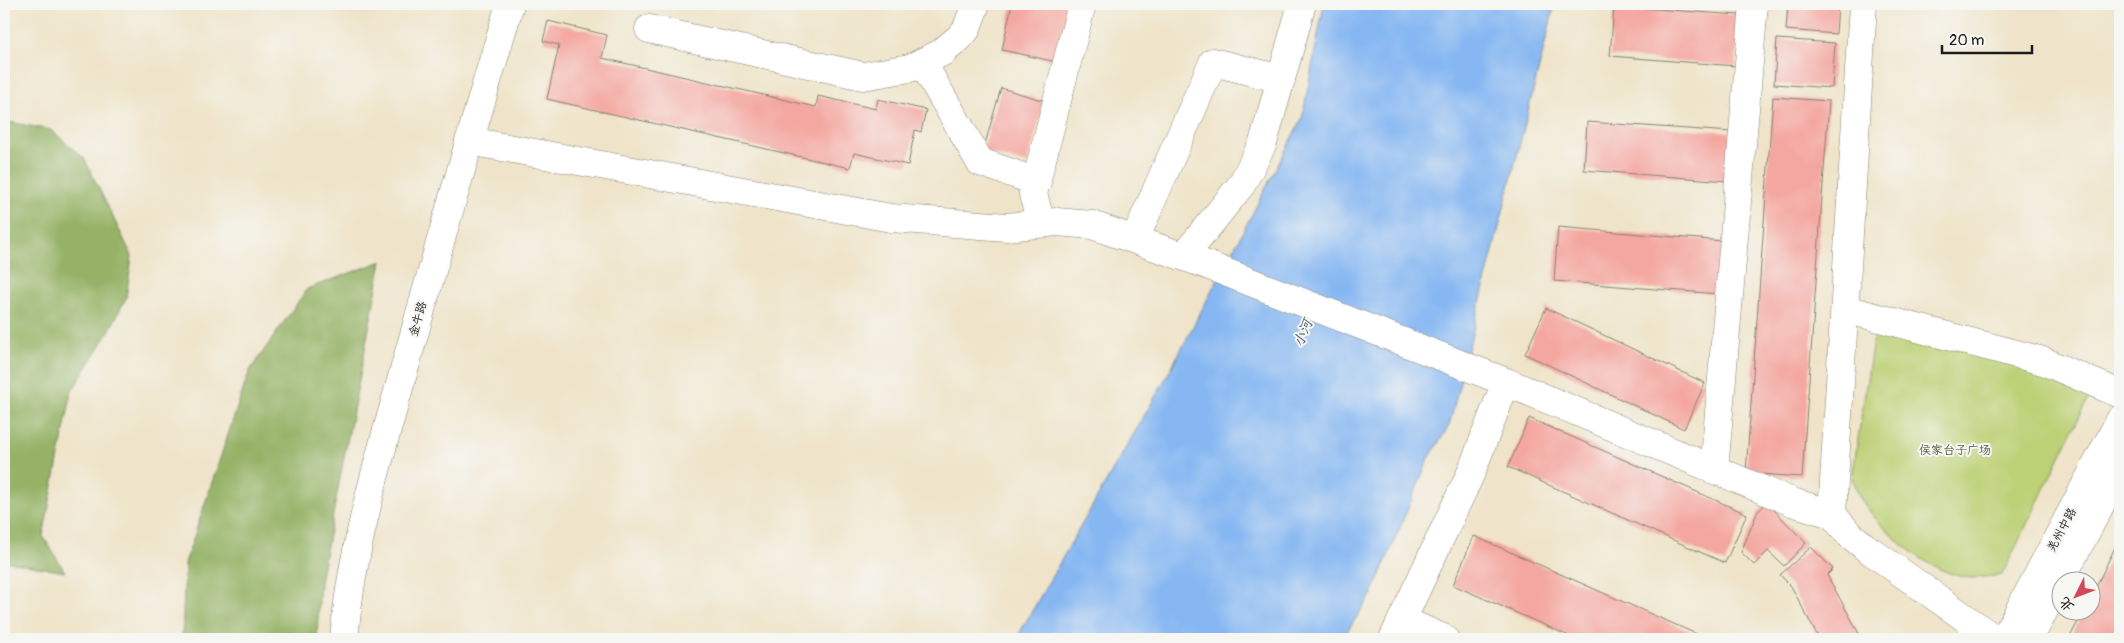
<svg xmlns="http://www.w3.org/2000/svg" width="2124" height="643" viewBox="0 0 2124 643" font-family="Pangolin,'LXGW WenKai TC',sans-serif">
<style>
.green{fill:#bcd074;stroke:#6c7648}
.forest{fill:#95b266;stroke:#586741}
.water{fill:#86b7f2;stroke:#516a87}
.building{fill:#f4a7a0}
.lines{fill:none;stroke-linecap:round;stroke-linejoin:round}
.minor-casing{stroke:#868072;stroke-width:29}
.major-casing{stroke:#868072;stroke-width:29}
.minor{stroke:#fff;stroke-width:28}
.major{stroke:#fff;stroke-width:28}
.labels{text-anchor:middle;dominant-baseline:central;stroke-width:4;stroke-linejoin:round;paint-order:stroke}
.street-label{font-size:12px;fill:#1c1c1c;stroke:#f6f6f2}
.park-label{font-size:12px;fill:#545b3b;stroke:#f6f6f2}
.water-label{font-size:14px;font-style:italic;fill:#465a72;stroke:#f6f6f2}
</style>
<rect width="100%" height="100%" fill="#f6f6f2"/>
<filter id="ink" filterUnits="userSpaceOnUse"><feTurbulence type="fractalNoise" baseFrequency=".02" numOctaves="2"/><feDisplacementMap in="SourceGraphic" scale="10" xChannelSelector="R" yChannelSelector="G"/><feConvolveMatrix kernelMatrix="1 2 1 2 8 2 1 2 1" color-interpolation-filters="sRGB"/></filter>
<filter id="wash" filterUnits="userSpaceOnUse"><feTurbulence type="fractalNoise" baseFrequency=".0096" numOctaves="4" result="noise"/><feDisplacementMap in="SourceGraphic" scale="20" xChannelSelector="R" yChannelSelector="G"/><feGaussianBlur stdDeviation="1.12" result="paint"/><feColorMatrix in="noise" values="0 0 0 0 0 0 0 0 0 0 0 0 0 0 0 0 0 1.4 0 .05"/><feComposite in="paint" operator="in"/></filter>
<g filter="url(#wash)">
<rect width="100%" height="100%" fill="#efe4c9"/>
<path class="green" d="M1875,327L2031,367L2091,393L2002,575C1992,576 1981,578 1971,578C1931,575 1882,532 1861,499C1857,493 1855,485 1852,478Z"/>
<g class="forest">
<path d="M4,121L51,130L84,158L132,256L126,298L106,337L72,391L43,536L65,572L4,561Z"/>
<path d="M382,261L320,582L317,639H182L185,563L249,372L307,289Z"/>
</g>
<path class="water" d="M1324,4H1555L1449,426L1429,458L1372,594L1342,639H1016L1167,376L1302,119Z"/>
<g id="blocks">
<g class="building">
<path d="M1012,4H1077L1057,62L1002,50Z"/>
<path d="M1788,4H1838L1836,34L1786,30Z"/>
<path d="M1614,6L1739,15L1736,66L1610,56Z"/>
<path d="M548,21L607,35L602,58L816,107L818,96L876,109L878,99L926,110L921,132L915,130L908,165L854,153L850,168L547,99L559,45L543,41Z"/>
<path d="M1777,39L1835,43L1832,88L1774,84Z"/>
<path d="M1001,88L1045,101L1027,164L983,151Z"/>
<path d="M1773,97L1829,101L1802,477L1746,473Z"/>
<path d="M1587,122L1731,132L1727,181L1584,170Z"/>
<path d="M1558,227L1723,241L1719,294L1554,281Z"/>
<path d="M1546,308L1705,383L1684,429L1525,354Z"/>
<path d="M1529,418L1747,514L1725,563L1508,467Z"/>
<path d="M1767,503L1806,543L1784,566L1768,551L1754,565L1741,552L1758,511Z"/>
<path d="M1474,536L1701,636L1699,639H1576L1453,585Z"/>
<path d="M2120,537V639H2069L2084,610H2092V595Z"/>
<path d="M1811,547L1833,569L1827,575L1862,639H1819L1791,586L1780,575Z"/>
</g>
</g>
</g>
<g filter="url(#ink)">
<use href="#blocks" fill-opacity="0" stroke="#868072" stroke-width="1"/>
<g class="lines">
<g class="minor-casing">
<g id="minor">
<path d="M1863,4L1832,514L1848,533L1865,547L1995,639"/>
<path d="M649,29L863,76L910,68L941,53L959,38L966,30L976,4"/>
<path d="M922,62L980,162L1037,182"/>
<path d="M469,141L891,218L1006,227L1057,222L1092,225L1202,263L1506,382L1792,502L1832,514"/>
<path d="M1041,223L1033,194L1082,4"/>
<path d="M1135,239L1213,62L1281,79"/>
<path d="M1184,256L1242,184L1263,143L1302,4"/>
<path d="M1845,309L2043,361L2120,394"/>
<path d="M1714,471L1754,4"/>
<path d="M1402,620L1445,639"/>
<path d="M1393,639L1470,475L1506,382"/>
</g>
</g>
<g class="major-casing">
<g id="major">
<path d="M344,639C352,543 382,449 408,356C441,238 475,121 510,4"/>
<path d="M2004,639L2120,420"/>
<path d="M2029,639L2120,468"/>
</g>
</g>
<use href="#minor" class="minor"/>
<use href="#major" class="major"/>
</g>
</g>
<g class="labels">
<g class="street-label">
<text transform="translate(418 319) rotate(-74)">金牛路</text>
<text transform="translate(2062 530) rotate(-62)">羌州中路</text>
</g>
<g class="park-label">
<text x="1955" y="450">侯家台子广场</text>
</g>
<g class="water-label">
<text transform="translate(1303 333) rotate(-68)">小河</text>
</g>
</g>
<rect width="2124" height="643" fill="none" stroke="#f6f6f2" stroke-width="20"/>
<g transform="translate(2076 596) rotate(228)"><circle r="24" fill="#f6f6f2" stroke="#9f9f9c"/>
<path d="M0-4L9 19L0 12L-9 19Z" fill="#d1495b"/>
<text y="-8" font-size="14" font-weight="bold" text-anchor="middle" fill="#1c1c1c">北</text>
</g>
<path d="M1942 45v8h90v-8" fill="none" stroke="#1c1c1c" stroke-width="2.5"/>
<text x="1949" y="45" font-size="15" fill="#1c1c1c" stroke="#f6f6f2" stroke-width="4" paint-order="stroke">20 m</text>
</svg>
